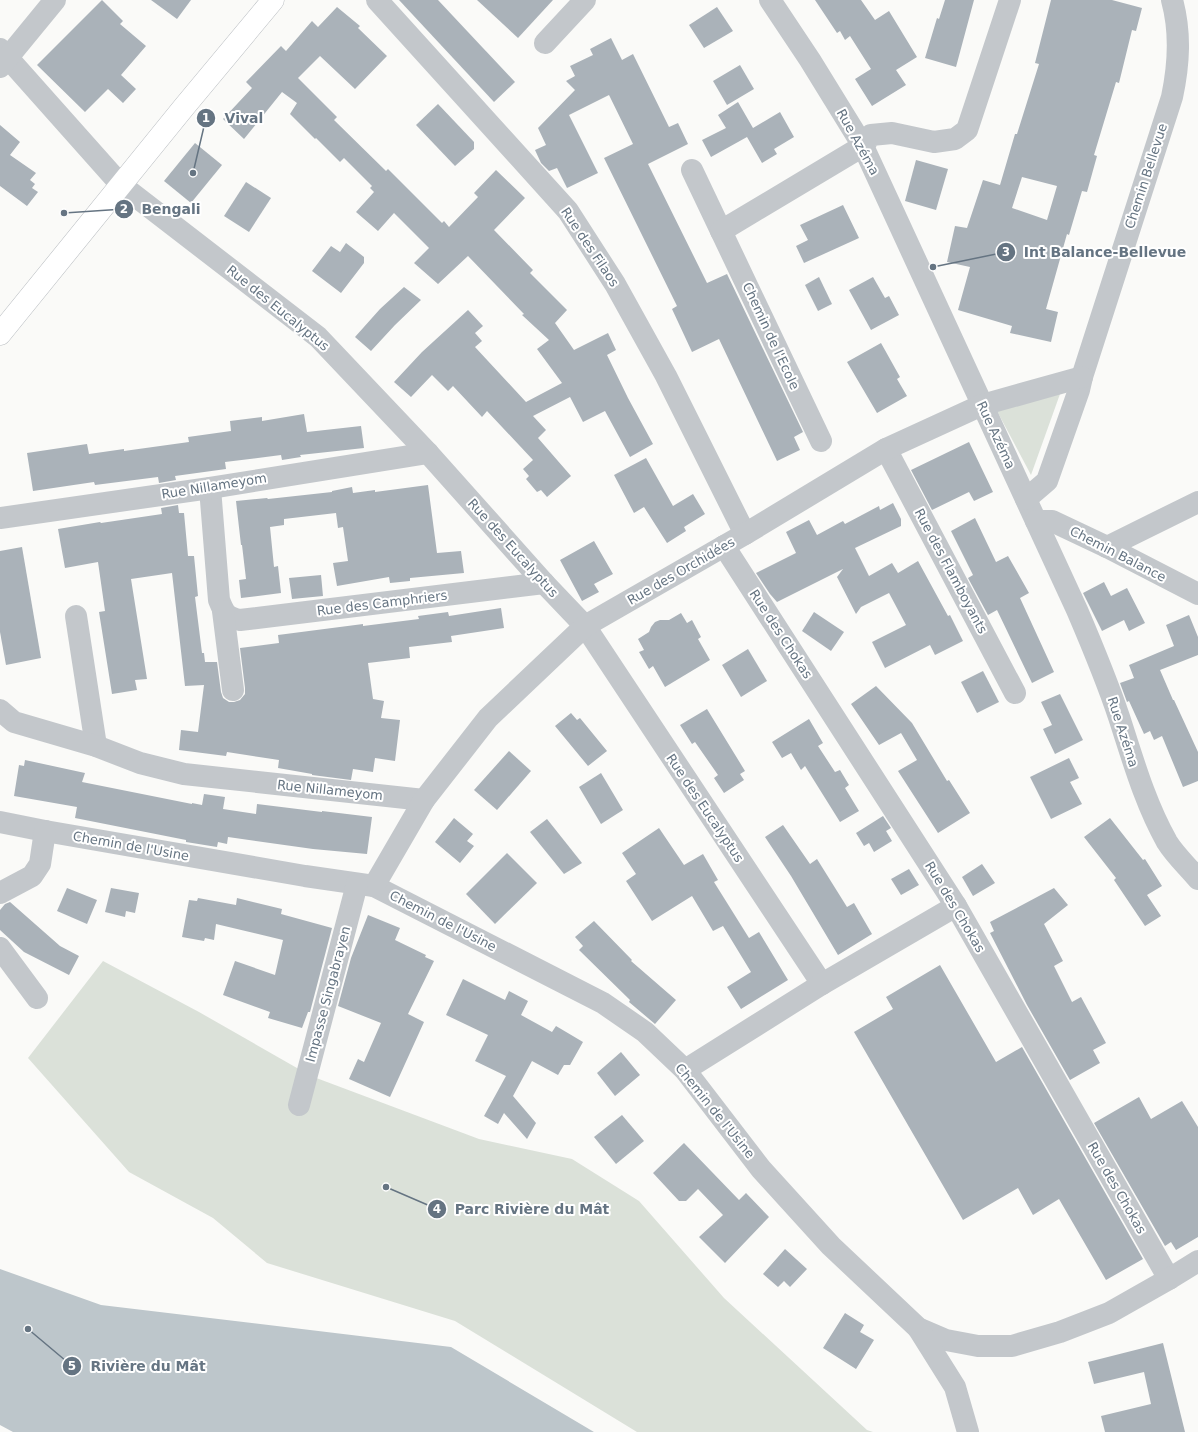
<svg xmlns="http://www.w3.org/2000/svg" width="1198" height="1432" viewBox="0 0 1198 1432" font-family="'DejaVu Sans',sans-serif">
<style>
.green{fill:#dbe1d9}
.water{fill:#bdc6cb}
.building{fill:#aab2b9;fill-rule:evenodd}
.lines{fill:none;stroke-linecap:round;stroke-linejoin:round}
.major-casing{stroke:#b9bdc1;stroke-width:23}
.minor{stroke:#c3c7cb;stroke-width:22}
.major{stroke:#fff;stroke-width:22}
.labels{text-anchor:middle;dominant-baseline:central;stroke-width:4;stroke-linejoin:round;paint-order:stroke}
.street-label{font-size:13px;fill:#657482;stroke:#fff}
.leader{fill:none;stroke:#657482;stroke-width:1.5}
.callout-dot{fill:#657482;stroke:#fff;stroke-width:1.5}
.mark-label{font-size:12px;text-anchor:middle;font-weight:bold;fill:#fff}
.callout-label{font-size:14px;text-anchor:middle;font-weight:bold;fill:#657482;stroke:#fff;stroke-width:4;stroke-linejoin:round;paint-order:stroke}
</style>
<rect width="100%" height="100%" fill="#fafaf8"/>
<g class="green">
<path d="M1060,394L1031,475L997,411Z"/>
<path d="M103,961L199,1012L311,1076L479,1139L572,1159L639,1201L724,1298L867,1430L873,1432H637L455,1321L267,1263L213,1218L129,1172L28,1058Z"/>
</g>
<path class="water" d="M0,1269L101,1305L451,1347L594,1432H13L0,1425Z"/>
<g class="building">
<path d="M102,0L123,21L120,24L146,46L121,75L136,89L123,103L108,89L85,112L37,65Z"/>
<path d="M151,0H191L177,19Z"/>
<path d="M399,0H438L515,82L494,102Z"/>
<path d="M477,0H553L518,38Z"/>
<path d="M815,0H861L875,20L889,11L917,57L896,70L906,85L872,106L855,79L871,69L850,36L845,40L840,31L837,33Z"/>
<path d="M945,0H974L956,67L925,58L937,18L939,19Z"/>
<path d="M1051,0H1112L1142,8L1136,31L1132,30L1119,83L1116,82L1094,155L1097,156L1087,192L1082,191L1069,235L1067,234L1046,309L1058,312L1051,342L1010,333L1012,326L958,310L970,267L947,262L955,226L967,228L983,180L1000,185L1015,134H1017L1039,64L1035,63ZM1022,177L1057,186L1047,220L1012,208Z"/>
<path d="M337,7L360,26L358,28L387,56L355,89L320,56L298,78L337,117L334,120L386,171L388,169L442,223L444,221L449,227L478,197L474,193L496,170L525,198L494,230L533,270L530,273L567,310L555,323L574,350L608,333L616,350L607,355L628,398L653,444L630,457L605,411L583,422L570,397L533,416L546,430L538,438L571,476L547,497L541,490L537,492L526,479L529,476L523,469L533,460L487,411L482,417L453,386L448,391L432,375L411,397L394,382L422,352L468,310L483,326L475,333L482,341L475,347L526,402L562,383L537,349L549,340L522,315L524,314L468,256L438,284L414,263L429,248L394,213L378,231L356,212L374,192L370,188L372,186L344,158L340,162L316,138L315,139L290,114L297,103L282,92L244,139L223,119L252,88L246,82L281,46L286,51L312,21L318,27Z"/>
<path d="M717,7L733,31L704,48L689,25Z"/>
<path d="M611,38L622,60L633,54L669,127L678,123L688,144L648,164L707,283L727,274L803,432L794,437L800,450L777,461L719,339L692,352L672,309L677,306L604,158L633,144L609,95L569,115L598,173L567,188L557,168L549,171L541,163L535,150L546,145L538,128L575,90L566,81L575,76L570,66L593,55L590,49Z"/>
<path d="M740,65L754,89L727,105L713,81Z"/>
<path d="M738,102L753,128L780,112L794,137L774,149L777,154L762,163L747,137L711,157L702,140L726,128L718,115Z"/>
<path d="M438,104L474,142V149L455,166L416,125Z"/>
<path d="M0,125L20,142L10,155L36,173L30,180L35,184L32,188L38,192L27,206L0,186Z"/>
<path d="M195,143L222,165L191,203L164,181Z"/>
<path d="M916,160L948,169L936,210L905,201Z"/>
<path d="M246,182L271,198L249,232L224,216Z"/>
<path d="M843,205L859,238L804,263L796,246L808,240L800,225Z"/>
<path d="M346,243L364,257V263L341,293L312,271L331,246L340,252Z"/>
<path d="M819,277L832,304L818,311L805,285Z"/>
<path d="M873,277L885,298L889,296L899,315L871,330L849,290Z"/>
<path d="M404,287L421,300L395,325L371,351L355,337L380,309Z"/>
<path d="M881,343L900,377L897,379L907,396L877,413L847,362Z"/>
<path d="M304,414L307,432L361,426L364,448L300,455L301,457L282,460L281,455L225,462L226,469L175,476L176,480L159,483L158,477L95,485L94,482L33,491L27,453L87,444L89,454L124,449V451L189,442L188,437L231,431L230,421L262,417V421Z"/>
<path d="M969,442L993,492L974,501L969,492L932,510L911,470Z"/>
<path d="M646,458L673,506L693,494L705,514L684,527L686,531L667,543L644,507L634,513L614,475Z"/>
<path d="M428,485L437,553L461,551L464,573L410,578V581L390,583L389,577L337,586L333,563L348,561L343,527L338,528L336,513L284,519V525L270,527L274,567L278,566L281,593L241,598L239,580L246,579L242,545H241L236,501L267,498L268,499L332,492V491L352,487L353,493L375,490V492Z"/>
<path d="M893,503L901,519V526L855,548L869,576L892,563L898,573L918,561L948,616L950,615L963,641L935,655L930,645L885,668L872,642L906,625L889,593L861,607L856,614L837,577L843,569L777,602L770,594L756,573L796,553L786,532L809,520L817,535L843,521L845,524L879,506L880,510Z"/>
<path d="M178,505L179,513H184L188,556H194L198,596L195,597L202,653H204L205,662H217L221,692L223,698L229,702H234L240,700L245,694V688L240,648L279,643L278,635L363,624V626L419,619L418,616L448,612L449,616L501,608L504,628L451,636L452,642L409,647L410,658L368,663L373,699L384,701L381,718L400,720L395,761L375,758L373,772L353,769L351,780L312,775V774L278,768L279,760L227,752L226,756L179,750L181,730L198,732L204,685L185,686L172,573L131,579L147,679L135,680L137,690L112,694L99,612L105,611L98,562L65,568L58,529L100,522L101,523L162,514L161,508Z"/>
<path d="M975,518L996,562L1008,556L1029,593L1020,598L1054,672L1032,683L997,610L988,615L968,578L973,575L951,531Z"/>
<path d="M594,541L613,574L594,584L599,592L582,601L560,560Z"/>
<path d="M22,547L41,658L6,665L0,632V551Z"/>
<path d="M321,575L323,596L292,599L289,578Z"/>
<path d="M1104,582L1111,596L1127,588L1145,623L1129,631L1124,620L1102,631L1083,593Z"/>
<path d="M814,612L844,632L831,651L802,631Z"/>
<path d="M681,613L687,623L692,620L701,637L698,639L710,660L665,687L653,666L649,669L639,652L644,650L638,639L649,632L651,627L655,622L660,620H669Z"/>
<path d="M1189,615L1198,637V655L1160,670L1173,700H1174L1198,752V781L1183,787L1162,736L1154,740L1150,731L1144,734L1129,701L1127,702L1120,683L1134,678L1129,665L1174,646L1166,625Z"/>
<path d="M748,649L767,681L741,697L722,665Z"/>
<path d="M983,671L999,702L977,713L961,682Z"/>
<path d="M876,686L912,723L947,781L949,780L970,813L938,833L898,771L917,760L901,733L879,745L851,704Z"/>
<path d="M1060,694L1083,740L1055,754L1043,729L1052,725L1041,702Z"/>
<path d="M707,709L745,771L740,774L744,780L724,793L714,778L718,775L695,742L692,744L680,725Z"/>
<path d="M571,713L577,720L580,718L607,751L588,766L555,726Z"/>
<path d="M809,719L823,743L818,746L835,772L840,770L849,785L845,788L859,811L840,822L805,766L801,770L791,753L782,758L772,742Z"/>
<path d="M509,751L531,771L497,810L474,790Z"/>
<path d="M1069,758L1079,778L1070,782L1082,804L1051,819L1030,777Z"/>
<path d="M25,760L85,773L82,782L192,804V803L202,805L204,794L225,797L223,809L256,814L257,804L322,812V811L372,817L367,854L313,849L228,837L227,844L218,842L217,847L186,842V840L75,818L77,807L14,796L19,765L24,766Z"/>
<path d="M601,773L623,810L601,824L579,787Z"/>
<path d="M883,816L891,828L886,831L892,841L874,852L869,843L864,846L856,833Z"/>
<path d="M454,818L473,834L467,841L474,846L460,863L435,842Z"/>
<path d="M1110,818L1143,860L1145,859L1162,886L1147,895L1161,916L1145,926L1114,880L1116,878L1084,837Z"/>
<path d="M547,819L582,863L564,874L530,832Z"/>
<path d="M783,825L810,864L817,859L847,907L854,903L872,934L838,955L791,876L765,837Z"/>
<path d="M659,828L684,865L703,854L718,880L714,882L749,938L759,932L788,980L741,1009L727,987L751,972L723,926L713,931L692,896L652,921L626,881L636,874L622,853Z"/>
<path d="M507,853L537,883L495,924L466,894Z"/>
<path d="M982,864L995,883L973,896L962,877Z"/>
<path d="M909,869L919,885L901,895L891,879Z"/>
<path d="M67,888L97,900L87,924L57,911Z"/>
<path d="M111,888L139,893L135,913L126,911L125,917L105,912Z"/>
<path d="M1054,888L1068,905L1044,924L1063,961L1054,966L1072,1002L1081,997L1106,1043L1093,1050L1100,1063L1070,1080L1027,1005L990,933L994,931L990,922Z"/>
<path d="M198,898L236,905L237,898L282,909L281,914L332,928L310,1012H308L302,1028L268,1018L270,1012L223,995L235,961L275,975L283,940L216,924L214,940L205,938L204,941L182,937L189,900L197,901Z"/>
<path d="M10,902L60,946L79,956L69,975L24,952L0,930V910L5,904Z"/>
<path d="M368,915L400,928L395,940L426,955L425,957L434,961L408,1014L424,1022L390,1097L349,1079L358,1059L364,1062L381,1023L338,1006L351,958Z"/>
<path d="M594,921L632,960L631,961L676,1000L655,1024L629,1002L630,1000L579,950L583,946L575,937Z"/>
<path d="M940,965L996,1062L1022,1047L1143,1259L1106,1280L1059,1199L1033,1215L1018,1188L963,1220L854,1032L893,1009L886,997Z"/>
<path d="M463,979L505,1000L509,991L528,1001L521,1015L552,1032L556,1026L583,1042L570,1065H564L558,1075L532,1061L513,1096L536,1123L527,1139L504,1113L498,1124L484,1116L506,1076L475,1061L488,1035L446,1015Z"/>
<path d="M621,1052L640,1075L615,1096L597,1073Z"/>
<path d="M1139,1097L1151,1119L1182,1101L1198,1127V1237L1176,1250L1171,1242L1165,1246L1094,1123Z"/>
<path d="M622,1115L644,1141L616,1164L594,1137Z"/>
<path d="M684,1143L739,1200L746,1193L769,1217L725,1263L699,1237L723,1215L698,1189L686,1201H679L653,1173Z"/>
<path d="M785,1249L807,1269L790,1287L784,1281L778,1287L763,1274Z"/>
<path d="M845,1313L864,1325L860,1332L874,1340L856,1369L823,1348Z"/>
<path d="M1163,1343L1185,1432H1105L1101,1416L1151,1404L1144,1372L1094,1384L1088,1362Z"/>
</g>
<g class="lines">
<g class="major-casing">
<path id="major" d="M0,334L184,107L273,0"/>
</g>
<g class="minor">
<path d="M377,0L568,211L615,284L666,376L745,534"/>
<path d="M770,0L810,60L863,146L1077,610C1092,645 1107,681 1119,717C1133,760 1145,803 1167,842C1175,855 1188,867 1198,879"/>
<path d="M545,43L585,0"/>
<path d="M0,49L121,185L318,337L428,453L544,583L585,626L822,984"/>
<path d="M0,67L55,0"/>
<path d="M692,170L821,441"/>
<path d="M721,231L863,146L871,135L892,133L934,142L955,139L967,130L1010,0"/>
<path d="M886,449L1015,693"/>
<path d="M210,488L219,600C224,613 226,617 240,620L544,583"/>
<path d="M1026,499L1047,481L1079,390L1082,377L1172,97C1179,64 1181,33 1172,0"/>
<path d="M0,518L210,488L428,453"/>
<path d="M1036,521H1052L1107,547L1198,594"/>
<path d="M724,546L956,906L1169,1279"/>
<path d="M1107,547L1198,502"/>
<path d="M223,611L233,690"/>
<path d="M76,616L96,746"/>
<path d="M0,710L14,722L96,746L140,763L184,774L424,800"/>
<path d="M0,822L45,831L305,876L374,886L603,1003L645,1032L685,1070L761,1169L831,1246L918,1328L946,1340L978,1346H1012L1060,1332L1109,1313L1169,1279L1198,1261"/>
<path d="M374,886L424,800L488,718L585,626L745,534L886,449L982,405L1082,377"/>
<path d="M0,893L32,876L40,864L45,831"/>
<path d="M0,948L37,998"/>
<path d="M685,1070L822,984L956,906"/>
<path d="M299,1105L357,884"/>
<path d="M918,1328L955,1387L968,1432"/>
</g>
<use href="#major" class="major"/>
</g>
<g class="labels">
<g class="street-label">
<text transform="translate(858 142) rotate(61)">Rue Azéma</text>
<text transform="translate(1146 176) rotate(-72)">Chemin Bellevue</text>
<text transform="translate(590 247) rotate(56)">Rue des Filaos</text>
<text transform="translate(278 308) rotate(39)">Rue des Eucalyptus</text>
<text transform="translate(771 336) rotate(65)">Chemin de l'Ecole</text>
<text transform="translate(996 435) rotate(65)">Rue Azéma</text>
<text transform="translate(214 486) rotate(-9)">Rue Nillameyom</text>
<text transform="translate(513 548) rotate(48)">Rue des Eucalyptus</text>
<text transform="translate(1118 554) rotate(27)">Chemin Balance</text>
<text transform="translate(681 571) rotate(-30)">Rue des Orchidées</text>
<text transform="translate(951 571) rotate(62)">Rue des Flamboyants</text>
<text transform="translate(382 603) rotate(-7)">Rue des Camphriers</text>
<text transform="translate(781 634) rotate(57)">Rue des Chokas</text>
<text transform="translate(1123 732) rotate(72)">Rue Azéma</text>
<text transform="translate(330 790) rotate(6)">Rue Nillameyom</text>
<text transform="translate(705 808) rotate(56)">Rue des Eucalyptus</text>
<text transform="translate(131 846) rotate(10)">Chemin de l'Usine</text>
<text transform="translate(955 907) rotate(59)">Rue des Chokas</text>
<text transform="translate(443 921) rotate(27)">Chemin de l'Usine</text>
<text transform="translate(328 994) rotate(-75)">Impasse Singabrayen</text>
<text transform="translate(715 1111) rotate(51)">Chemin de l'Usine</text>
<text transform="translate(1117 1188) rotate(60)">Rue des Chokas</text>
</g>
</g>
<path class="leader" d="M193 173L206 118M64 213L124 209M933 267L1006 252M386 1187L437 1209M28 1329L72 1366"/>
<g class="callout-dot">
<circle cx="193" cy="173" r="4"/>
<circle cx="64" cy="213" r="4"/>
<circle cx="933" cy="267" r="4"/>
<circle cx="386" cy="1187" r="4"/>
<circle cx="28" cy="1329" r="4"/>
<circle cx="206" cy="118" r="10"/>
<circle cx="124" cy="209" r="10"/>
<circle cx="1006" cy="252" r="10"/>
<circle cx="437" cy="1209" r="10"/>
<circle cx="72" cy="1366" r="10"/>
</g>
<g class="mark-label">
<text x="206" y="122">1</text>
<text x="124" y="213">2</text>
<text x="1006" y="256">3</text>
<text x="437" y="1213">4</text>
<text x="72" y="1370">5</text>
</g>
<g class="callout-label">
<text x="244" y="123">Vival</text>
<text x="171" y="214">Bengali</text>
<text x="1105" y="257">Int Balance-Bellevue</text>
<text x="532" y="1214">Parc Rivière du Mât</text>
<text x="148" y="1371">Rivière du Mât</text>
</g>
</svg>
